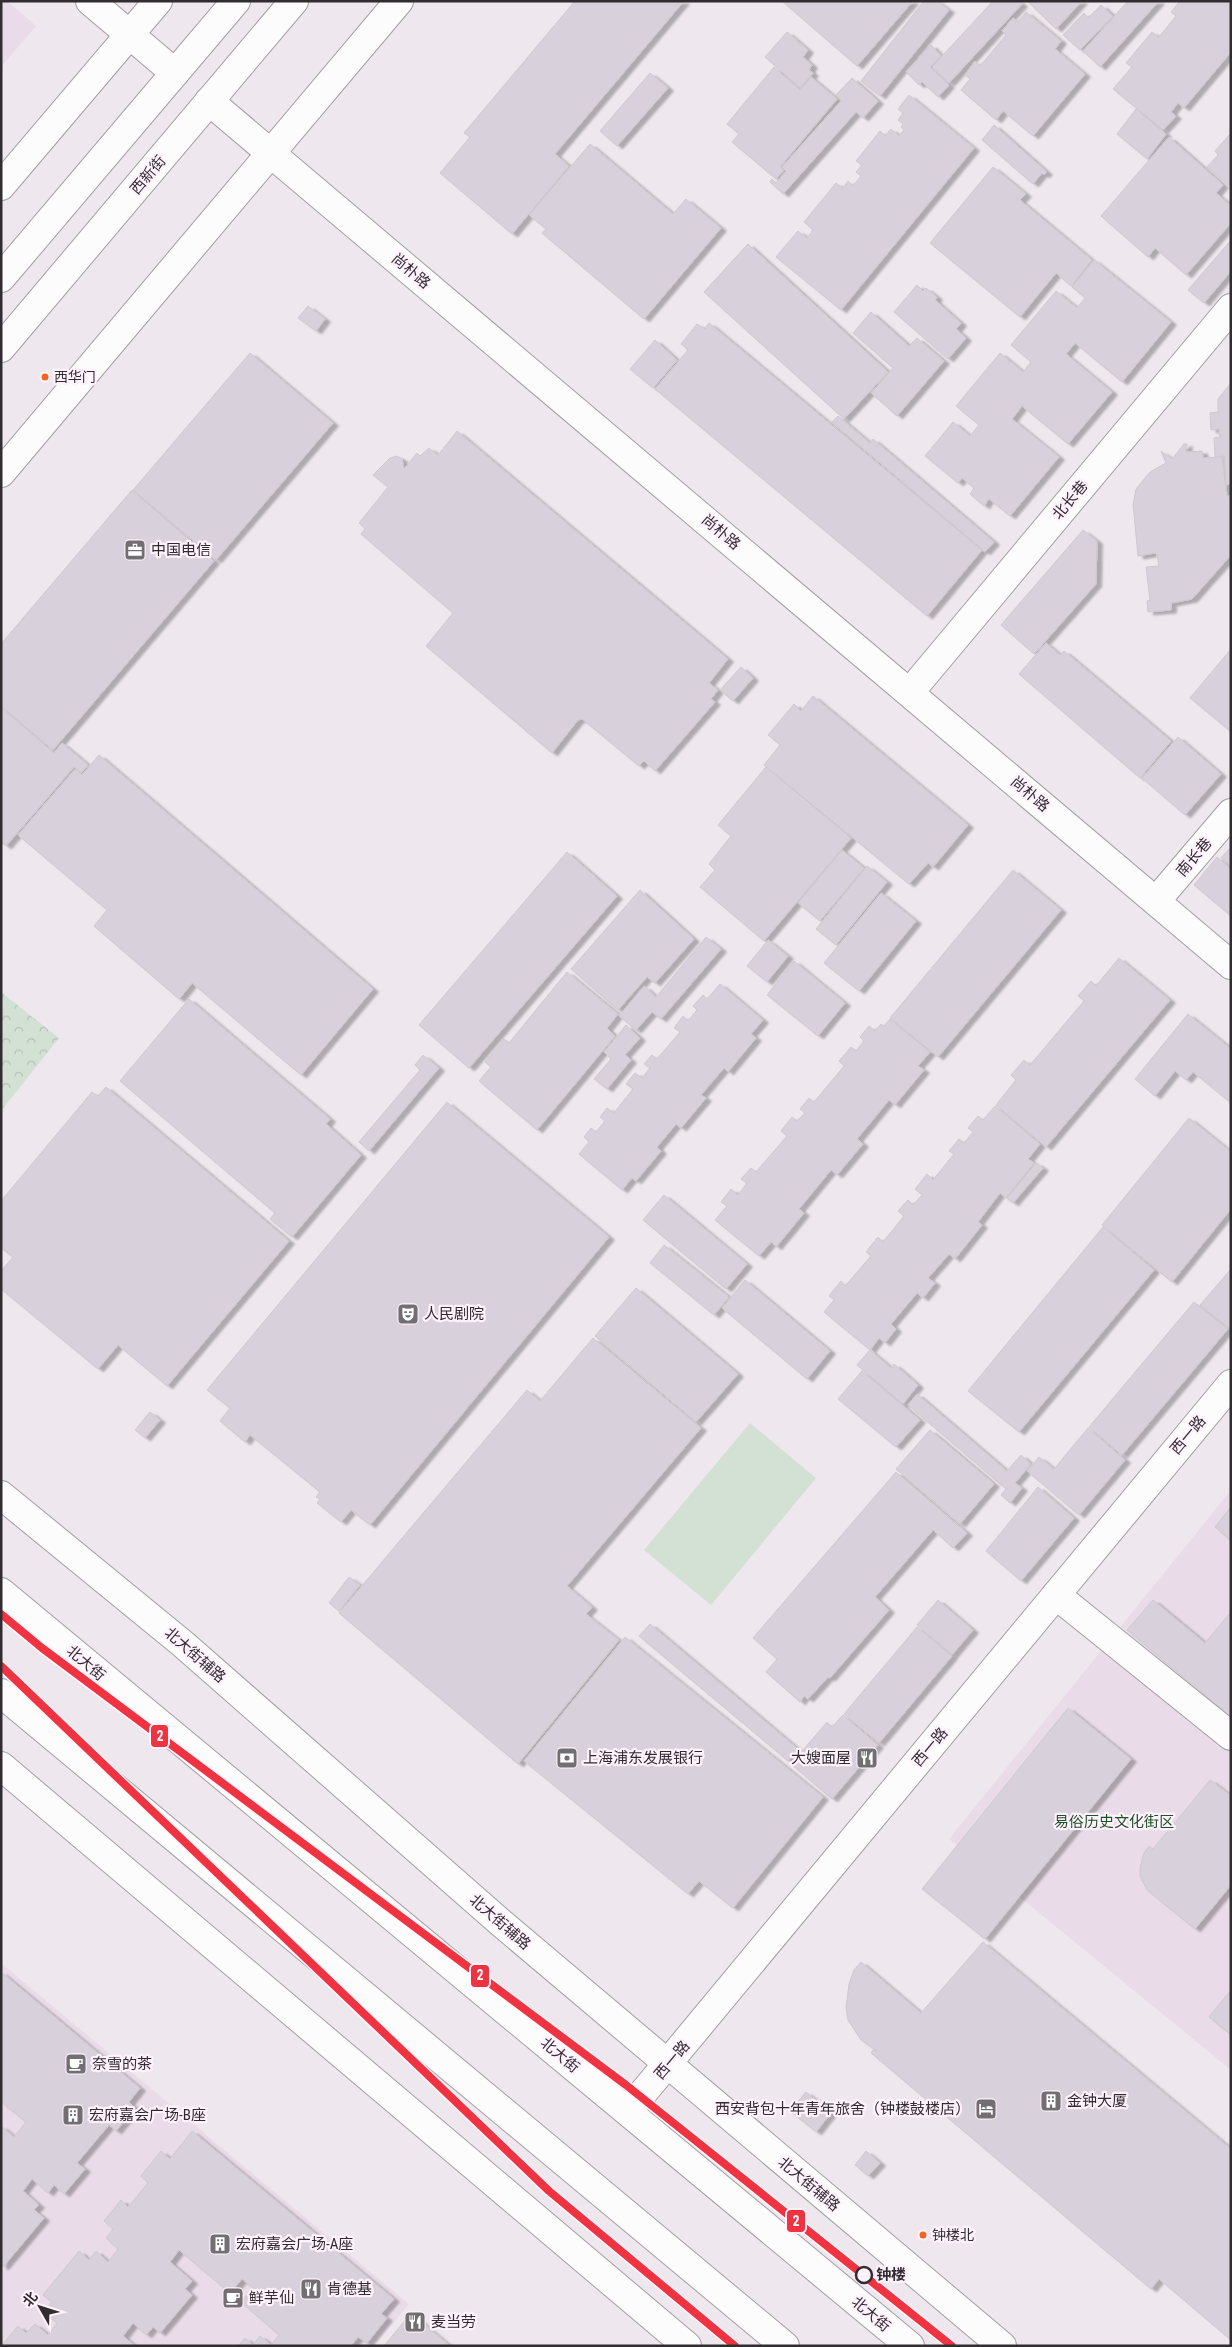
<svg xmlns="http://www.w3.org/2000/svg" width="1232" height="2347" viewBox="0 0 1232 2347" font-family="'Roboto Condensed','Noto Sans SC',sans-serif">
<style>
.built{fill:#e9dce8}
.green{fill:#d3e0d4}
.park{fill:url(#park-crowns)}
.building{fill:#d8d0da;stroke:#cdc9ce;filter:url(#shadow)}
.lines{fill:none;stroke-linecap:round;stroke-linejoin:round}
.pedestrian-casing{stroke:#a39ea2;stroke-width:30}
.minor-casing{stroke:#a39ea2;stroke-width:30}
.tertiary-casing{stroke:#a39ea2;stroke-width:30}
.secondary-casing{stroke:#a39ea2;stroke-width:30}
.primary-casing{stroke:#a39ea2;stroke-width:30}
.pedestrian{stroke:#fcfcfc;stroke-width:28}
.minor{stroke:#fcfcfc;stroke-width:28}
.tertiary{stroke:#fcfcfc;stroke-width:28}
.secondary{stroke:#fcfcfc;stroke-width:28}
.primary{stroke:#fcfcfc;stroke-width:28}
.metro-1-casing{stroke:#fff2fd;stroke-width:11}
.metro-1{stroke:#ef3340;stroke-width:8}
.bus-dot{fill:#f26522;stroke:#fff2fd;stroke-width:2}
.stop-dot{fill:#fff2fd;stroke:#302c30;stroke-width:2.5}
.labels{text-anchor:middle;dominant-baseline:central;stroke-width:4.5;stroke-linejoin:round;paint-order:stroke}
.bus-label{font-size:14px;fill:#302c30;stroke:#fff2fd;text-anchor:start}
.street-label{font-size:15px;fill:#302c30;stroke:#fff2fd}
.poi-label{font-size:15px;fill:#302c30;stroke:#fff2fd;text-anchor:start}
.park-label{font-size:15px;fill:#1c5224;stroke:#fff2fd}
.stop-label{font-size:15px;font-weight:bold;fill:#302c30;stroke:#fff2fd;text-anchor:start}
.line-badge{stroke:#fff2fd;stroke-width:2}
.badge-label{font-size:14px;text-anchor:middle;font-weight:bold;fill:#fff}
</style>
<defs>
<pattern id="park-crowns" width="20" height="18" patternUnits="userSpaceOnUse" patternTransform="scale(1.25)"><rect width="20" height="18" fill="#d3e0d4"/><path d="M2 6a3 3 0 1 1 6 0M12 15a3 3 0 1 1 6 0" fill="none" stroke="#b5c0b6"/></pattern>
<filter id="shadow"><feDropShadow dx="5.5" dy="3" stdDeviation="1" flood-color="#0004"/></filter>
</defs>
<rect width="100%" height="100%" fill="#eee8ee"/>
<g class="built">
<path d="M1,1H7L36,26L1,67Z"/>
<path d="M1231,1490V2070L949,1839Z"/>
<path d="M1,1963L409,2304L374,2346H1Z"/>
</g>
<path class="green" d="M750,1423L816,1478L711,1605L644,1550Z"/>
<path class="park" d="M1,992L59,1038L1,1111Z"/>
<g class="building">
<path d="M575,1H684L555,154L569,166L512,234L440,173L470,137L464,133Z"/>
<path d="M782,1H913L857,66Z"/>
<path d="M924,1H937L949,10L880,96L861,81Z"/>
<path d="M993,1H1019L1022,4L949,83L932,67Z"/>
<path d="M1027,1H1082L1056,29Z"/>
<path d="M1128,1H1159L1100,67L1083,51Z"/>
<path d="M1180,1H1231V52L1184,108L1178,103L1171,112L1176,116L1163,130L1113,89L1132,67L1126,63L1152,32L1159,37L1176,16L1171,12Z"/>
<path d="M1101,5L1113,16L1080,50L1063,35L1084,13L1088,18Z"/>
<path d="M1026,12L1061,41L1055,49L1085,74L1033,136L1003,111L996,120L961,90L970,79L965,75L975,61L980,66L1006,35L1002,31L1013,18L1018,22Z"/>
<path d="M787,32L808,50L803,57L812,65L809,70L813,73L800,88L765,57Z"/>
<path d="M931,45L941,56L930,67L949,85L938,97L922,82L919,85L906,72Z"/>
<path d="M774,67L800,90L811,77L837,99L780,167L784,170L776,179L732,142L739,134L727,124Z"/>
<path d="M650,73L668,88L617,146L600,131Z"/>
<path d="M852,78L878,101L863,118L856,112L783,194L770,182L772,179L776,183L786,171L782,167L842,100L836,95Z"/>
<path d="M909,95L974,148L841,310L776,257L798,231L807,238L813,230L804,222L836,183L843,188L848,181L853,186L861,176L856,172L862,165L856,161L880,131L885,136L891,129L899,136L904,130L901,127L903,124L898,120L903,113L898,109Z"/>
<path d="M1136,109L1166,134L1147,159L1117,134Z"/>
<path d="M994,125L1047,172L1044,175L1042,173L1033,184L982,140Z"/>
<path d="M1231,133V187L1207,167L1218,155L1215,151Z"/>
<path d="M1169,137L1223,185L1216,193L1231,206V223L1186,275L1155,248L1148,257L1101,216Z"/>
<path d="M590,144L673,214L686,199L721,228L644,319L542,233L546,229L529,215Z"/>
<path d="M993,167L1026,194L1020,200L1092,260L1071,286L1056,273L1020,317L930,243Z"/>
<path d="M1231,240V271L1204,303L1188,290Z"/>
<path d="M748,244L888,372L844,419L704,292Z"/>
<path d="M1094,260L1171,322L1122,382L1075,343L1066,354L1112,392L1068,444L1022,406L1012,419L1059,457L1010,516L989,499L984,506L970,494L974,488L962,478L958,483L925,456L953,422L970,436L979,425L956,406L1000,353L1023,372L1031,362L1011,345L1056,291L1077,308L1085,298L1072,287Z"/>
<path d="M917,285L923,291L926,288L937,297L935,300L961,323L956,329L966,338L948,359L894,312Z"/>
<path d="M308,306L325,319L316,331L298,318Z"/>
<path d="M871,312L909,346L917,338L944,361L897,416L871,393L893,368L853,333Z"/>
<path d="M709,323L982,550L927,616L655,389L688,350L681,344L697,324L705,329Z"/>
<path d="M655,340L677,360L653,388L630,369Z"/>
<path d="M250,353L333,423L216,560L133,490Z"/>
<path d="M1231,383V484L1226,485L1224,456L1215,457L1214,438L1220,437L1219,429L1211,430L1210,413L1218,412V399Z"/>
<path d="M838,416L870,443L873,439L994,542L985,552L832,422Z"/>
<path d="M457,431L728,659L709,683L718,690L711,699L715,702L655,771L644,761L639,766L582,719L578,720L552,753L426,646L453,613L361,534L365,529L359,523L388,487L373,475L390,458L397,456L402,459L404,469L417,453L420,456L429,448L438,455Z"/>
<path d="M1184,444H1187L1186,452L1202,451L1203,458L1222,457L1227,496H1231V555L1192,599L1171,603V610L1148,612L1147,601L1150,600L1146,567L1159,566L1157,555L1155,553L1138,556L1133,504L1136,489L1150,472L1166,463L1161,451L1172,459Z"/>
<path d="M132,490L214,561L53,750L1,706V644Z"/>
<path d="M1083,530L1097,541L1096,584L1034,654L1001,625Z"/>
<path d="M1046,643L1060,655L1064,651L1171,741L1140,778L1019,674Z"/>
<path d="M1231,649V731H1230L1190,698Z"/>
<path d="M741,667L753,678L733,701L720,690Z"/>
<path d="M813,696L968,825L933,867L928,863L909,884L764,765L780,745L768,735L794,704L801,711Z"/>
<path d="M1,707L54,753L62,743L88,765L81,773L74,767L6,846L1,842Z"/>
<path d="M1178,737L1221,774L1185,815L1142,778Z"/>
<path d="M99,755L373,989L301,1075L192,983L179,999L94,926L107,910L18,835L75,769L82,775Z"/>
<path d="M766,767L851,838L764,941L700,887L715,870L709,864L731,836L718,825Z"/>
<path d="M1231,847V866L1221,858Z"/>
<path d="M842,850L864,868L820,921L798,903Z"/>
<path d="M567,852L617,896L469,1068L419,1025Z"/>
<path d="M1217,857L1231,869V916L1194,885Z"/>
<path d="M867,866L887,882L836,945L816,929Z"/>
<path d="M1013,870L1061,910L938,1057L890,1018Z"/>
<path d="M640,890L694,939L655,983L647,977L618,1010L571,969Z"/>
<path d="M881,893L916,921L859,991L824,963Z"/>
<path d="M706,937L721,949L661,1019L652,1012L636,1030L619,1016L644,986L656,997Z"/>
<path d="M768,940L788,956L767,982L747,966Z"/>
<path d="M1119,958L1170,1000L1046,1147L996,1105L1016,1080L1011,1075L1024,1060L1030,1065L1084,1001L1078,996L1091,981L1096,986Z"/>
<path d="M794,961L845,1003L818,1036L767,995Z"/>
<path d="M567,972L618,1014L607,1028L615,1036L537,1130L479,1081L491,1067L485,1062L504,1039L509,1043Z"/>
<path d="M720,984L763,1020L751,1034L756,1038L728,1072L724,1068L701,1095L706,1098L681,1128L676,1124L657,1147L661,1151L636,1181L632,1178L622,1190L579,1154L589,1142L584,1137L591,1128L596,1132L605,1121L600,1117L607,1108L614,1113L633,1089L626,1084L635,1073L642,1078L650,1068L644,1064L652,1055L657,1059L680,1032L674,1028L683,1016L688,1021L697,1010L693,1006L703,995L707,999Z"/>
<path d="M189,999L330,1119L326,1124L361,1155L292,1237L270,1219L275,1213L120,1081Z"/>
<path d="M1188,1014L1231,1049V1103L1193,1072L1186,1080L1175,1071L1155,1096L1135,1079Z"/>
<path d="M890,1019L930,1052L918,1066L924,1070L895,1105L889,1100L857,1139L863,1144L837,1175L831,1170L799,1209L804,1213L776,1247L771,1242L759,1256L715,1220L727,1206L721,1202L731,1189L738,1195L747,1183L741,1179L751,1168L756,1172L787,1136L781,1131L792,1117L797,1121L805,1113L800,1109L809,1098L814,1102L844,1066L839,1061L851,1047L856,1051L864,1041L860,1037L869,1026L875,1031L881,1024L884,1026Z"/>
<path d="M626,1025L640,1038L625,1055L631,1060L607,1089L594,1079L611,1059L604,1052Z"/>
<path d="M423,1055L439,1068L369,1151L359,1142L420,1070L415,1065Z"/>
<path d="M106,1087L289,1241L167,1386L118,1345L98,1369L1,1289V1271L13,1257L1,1248V1201L92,1092L98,1096Z"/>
<path d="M447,1102L609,1237L370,1525L351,1510L341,1522L317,1503L320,1499L316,1497L320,1492L250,1435L245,1442L220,1421L230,1408L207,1390Z"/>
<path d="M995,1106L1040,1144L1028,1159L1034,1163L1006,1198L1000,1193L978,1222L982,1225L955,1259L949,1254L928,1278L935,1283L923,1298L917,1293L891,1324L896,1329L885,1343L879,1338L870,1350L824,1312L834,1300L829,1296L841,1281L845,1286L871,1256L866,1252L878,1237L883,1242L904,1216L898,1211L908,1200L913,1205L922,1195L915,1189L927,1174L933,1180L954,1154L949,1151L959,1139L964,1143L973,1132L968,1128L978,1116L983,1120Z"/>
<path d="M1189,1118L1231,1152V1209L1172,1282L1102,1225Z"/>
<path d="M1036,1163L1043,1168L1013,1203L1007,1198Z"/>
<path d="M664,1195L747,1264L726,1289L643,1220Z"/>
<path d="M1103,1227L1154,1270L1019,1432L968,1391Z"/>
<path d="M664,1245L729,1297L714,1315L650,1263Z"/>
<path d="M1231,1269V1325L1229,1328L1200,1305Z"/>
<path d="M745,1280L830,1351L807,1379L722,1308Z"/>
<path d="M636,1288L738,1374L696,1422L595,1336Z"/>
<path d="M1194,1302L1228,1329L1122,1455L1089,1427Z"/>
<path d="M593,1338L701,1428L567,1586L592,1607L586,1614L619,1640L518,1764L339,1613L527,1390L540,1401Z"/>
<path d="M870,1350L891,1368L894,1364L918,1385L903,1404L857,1365Z"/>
<path d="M862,1371L920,1420L896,1447L838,1399Z"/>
<path d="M917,1394L1007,1471L1021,1455L1031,1464L1015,1483L1022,1488L1010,1503L1001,1495L1006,1489L908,1405Z"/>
<path d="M150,1412L160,1420L145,1438L135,1430Z"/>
<path d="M1088,1428L1125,1460L1079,1515L1027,1471L1039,1457L1054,1469Z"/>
<path d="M930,1430L994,1484L960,1524L896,1469Z"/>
<path d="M896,1472L967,1533L953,1548L933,1530L875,1597L889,1610L830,1678L828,1677L808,1699L804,1696L800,1702L766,1672L777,1659L753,1638Z"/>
<path d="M1038,1487L1074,1518L1021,1581L986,1551Z"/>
<path d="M1231,1507V1541L1215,1527Z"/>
<path d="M349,1577L360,1585L339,1611L329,1603Z"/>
<path d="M938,1600L973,1630L952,1655L917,1625Z"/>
<path d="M1153,1600L1205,1643L1231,1612V1717L1127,1630Z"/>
<path d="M650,1624L798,1749L788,1761L639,1636Z"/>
<path d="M917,1627L952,1656L879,1743L844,1714Z"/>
<path d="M625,1637L823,1797L733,1908L699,1881L688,1894L524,1761Z"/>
<path d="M1068,1708L1131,1759L985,1939L922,1889Z"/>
<path d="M843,1715L878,1745L832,1799L791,1764L827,1722L832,1727Z"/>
<path d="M1210,1780L1231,1796V1885L1195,1929L1147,1890L1140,1876V1867L1144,1853L1149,1846L1153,1849Z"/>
<path d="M983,1942L1231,2149V2340L1159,2279L1151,2289L871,2053L873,2050L877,2051L861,2040L848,2020L846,2008L849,1984L854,1970L861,1962L921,2013Z"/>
<path d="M1,1972L140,2088L129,2102L135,2108L116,2131L109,2125L77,2163L85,2169L64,2194L54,2185L48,2193L32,2179L23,2191L39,2205L34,2210L44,2218L3,2267L1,2265V2126L14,2137L26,2122L1,2102Z"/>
<path d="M1231,1990V2035L1209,2017Z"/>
<path d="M806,2092L831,2113L816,2132L790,2111Z"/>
<path d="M192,2131L394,2299L381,2314L387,2318L367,2343L358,2337L351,2346H238L245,2338L253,2345L260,2336L271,2345L279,2335L241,2302L253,2288L242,2279L230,2293L179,2250L170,2262L192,2281L185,2289L192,2295L160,2333L153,2327L146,2335L133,2323L123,2336L135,2346H1L18,2326L26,2333L35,2324L48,2335L57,2323L44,2312L52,2302L43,2295L79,2251L89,2260L96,2251L108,2262L118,2249L106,2238L113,2229L104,2221L121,2200L128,2207L148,2183L141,2176L161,2151L170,2159Z"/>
<path d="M866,2151L880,2163L868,2176L855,2165Z"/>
<path d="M411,2313L450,2346H384Z"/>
</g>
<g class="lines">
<g class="pedestrian-casing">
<path id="pedestrian" d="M1056,1595L1231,1736"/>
</g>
<g class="minor-casing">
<g id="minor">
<path d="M90,1L175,73"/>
<path d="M209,101L1231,965"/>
<path d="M1,186L158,1"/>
<path d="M1,473L399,1"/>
<path d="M910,692L1231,308"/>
<path d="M1156,901L1231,813"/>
<path d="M1,1495L183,1644L500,1922L1002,2346"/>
<path d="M1,1766L687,2346"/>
</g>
</g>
<g class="tertiary-casing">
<path id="tertiary" d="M628,2111L1231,1384"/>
</g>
<g class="secondary-casing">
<g id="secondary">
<path d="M1,278L236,1"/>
<path d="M1,348L294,1"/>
</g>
</g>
<g class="primary-casing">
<g id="primary">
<path d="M1,1592L910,2346"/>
<path d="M1,1693L785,2346"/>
</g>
</g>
<use href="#pedestrian" class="pedestrian"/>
<use href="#minor" class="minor"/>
<use href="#tertiary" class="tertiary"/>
<use href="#secondary" class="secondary"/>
<use href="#primary" class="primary"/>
<g class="metro-1-casing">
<g id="metro-1">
<path d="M1,1614L42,1648L626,2085L952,2346"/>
<path d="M1,1666L549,2191L735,2346"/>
</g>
</g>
<use href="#metro-1" class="metro-1"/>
</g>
<defs>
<g id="office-square" transform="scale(1.125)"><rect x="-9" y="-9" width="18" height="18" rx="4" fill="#726e72" stroke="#fff2fd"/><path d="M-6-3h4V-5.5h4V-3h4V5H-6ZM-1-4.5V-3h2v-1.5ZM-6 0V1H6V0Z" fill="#fff"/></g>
<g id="theatre-square" transform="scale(1.125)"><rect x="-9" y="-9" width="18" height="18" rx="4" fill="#726e72" stroke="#fff2fd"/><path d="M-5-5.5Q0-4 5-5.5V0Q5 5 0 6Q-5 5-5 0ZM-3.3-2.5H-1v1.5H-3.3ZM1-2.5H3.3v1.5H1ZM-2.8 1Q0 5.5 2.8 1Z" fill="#fff"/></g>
<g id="bank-square" transform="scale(1.125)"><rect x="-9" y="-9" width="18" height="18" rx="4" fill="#726e72" stroke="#fff2fd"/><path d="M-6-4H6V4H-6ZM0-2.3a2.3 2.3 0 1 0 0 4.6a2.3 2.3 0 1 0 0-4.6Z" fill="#fff"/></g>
<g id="restaurant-square" transform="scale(1.125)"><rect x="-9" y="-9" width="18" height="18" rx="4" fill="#726e72" stroke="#fff2fd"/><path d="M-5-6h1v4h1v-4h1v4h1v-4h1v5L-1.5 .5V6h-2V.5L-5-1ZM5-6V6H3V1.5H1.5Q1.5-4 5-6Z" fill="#fff"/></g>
<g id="cafe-square" transform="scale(1.125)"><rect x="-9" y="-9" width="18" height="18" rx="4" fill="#726e72" stroke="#fff2fd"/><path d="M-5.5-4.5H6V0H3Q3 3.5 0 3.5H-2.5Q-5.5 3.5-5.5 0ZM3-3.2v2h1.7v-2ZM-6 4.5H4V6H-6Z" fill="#fff"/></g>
<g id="building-square" transform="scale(1.125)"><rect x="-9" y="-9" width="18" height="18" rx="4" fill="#726e72" stroke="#fff2fd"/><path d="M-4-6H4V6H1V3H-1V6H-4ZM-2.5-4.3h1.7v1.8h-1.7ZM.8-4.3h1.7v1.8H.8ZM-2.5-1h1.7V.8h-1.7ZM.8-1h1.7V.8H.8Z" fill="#fff"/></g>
<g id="hotel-square" transform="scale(1.125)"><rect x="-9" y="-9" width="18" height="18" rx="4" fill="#726e72" stroke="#fff2fd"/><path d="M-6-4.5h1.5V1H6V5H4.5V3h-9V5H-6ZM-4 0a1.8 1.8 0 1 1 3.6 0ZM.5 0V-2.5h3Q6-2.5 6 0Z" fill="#fff"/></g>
</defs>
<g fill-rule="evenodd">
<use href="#office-square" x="135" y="550"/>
<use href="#theatre-square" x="408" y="1314"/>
<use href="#bank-square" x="567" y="1758"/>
<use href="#restaurant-square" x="867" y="1758"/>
<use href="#cafe-square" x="76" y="2064"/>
<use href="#building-square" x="1051" y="2101"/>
<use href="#hotel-square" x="986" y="2109"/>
<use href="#building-square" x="73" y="2115"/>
<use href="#building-square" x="220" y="2244"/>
<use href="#restaurant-square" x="311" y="2289"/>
<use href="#cafe-square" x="233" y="2298"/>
<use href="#restaurant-square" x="415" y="2322"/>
</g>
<g class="bus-dot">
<circle cx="45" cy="377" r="4.5"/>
<circle cx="923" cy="2235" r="4.5"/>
</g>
<circle class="stop-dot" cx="864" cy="2275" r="8"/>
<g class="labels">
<g class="bus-label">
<text x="54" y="377">西华门</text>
<text x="932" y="2235">钟楼北</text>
</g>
<g class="street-label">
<text transform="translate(148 175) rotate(-50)">西新街</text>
<text transform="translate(411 271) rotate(40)">尚朴路</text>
<text transform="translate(1070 500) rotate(-50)">北长巷</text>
<text transform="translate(721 532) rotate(40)">尚朴路</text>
<text transform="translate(1030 794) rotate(40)">尚朴路</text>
<text transform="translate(1194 857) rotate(-50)">南长巷</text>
<text transform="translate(1188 1435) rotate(-50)">西一路</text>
<text transform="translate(195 1655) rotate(41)">北大街辅路</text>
<text transform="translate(86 1663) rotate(40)">北大街</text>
<text transform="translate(930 1747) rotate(-50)">西一路</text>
<text transform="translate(500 1922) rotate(41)">北大街辅路</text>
<text transform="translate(560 2055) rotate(40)">北大街</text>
<text transform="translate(672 2060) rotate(-50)">西一路</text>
<text transform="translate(809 2184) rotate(40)">北大街辅路</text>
<text transform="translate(871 2314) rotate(40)">北大街</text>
</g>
<g class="poi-label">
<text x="151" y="550">中国电信</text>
<text x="424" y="1314">人民剧院</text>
<text x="583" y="1758">上海浦东发展银行</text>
<text x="851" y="1758" text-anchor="end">大嫂面屋</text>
<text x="92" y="2064">奈雪的茶</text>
<text x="1067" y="2101">金钟大厦</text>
<text x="970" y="2109" text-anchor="end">西安背包十年青年旅舍（钟楼鼓楼店）</text>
<text x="89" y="2115">宏府嘉会广场-B座</text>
<text x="236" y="2244">宏府嘉会广场-A座</text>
<text x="327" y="2289">肯德基</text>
<text x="249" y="2298">鲜芋仙</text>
<text x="431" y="2322">麦当劳</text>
</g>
<g class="park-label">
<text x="1114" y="1822">易俗历史文化街区</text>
</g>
<g class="stop-label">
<text x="876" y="2275">钟楼</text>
</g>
</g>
<g class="line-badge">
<rect x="150" y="1724" width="19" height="24" rx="5" fill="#ef3340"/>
<rect x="470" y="1964" width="20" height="24" rx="5" fill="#ef3340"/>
<rect x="786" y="2209" width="20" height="24" rx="5" fill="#ef3340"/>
</g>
<g class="badge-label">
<text x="160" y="1741">2</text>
<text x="480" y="1980">2</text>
<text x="796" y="2226">2</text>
</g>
<rect width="1232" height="2347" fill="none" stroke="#302c30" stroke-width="5"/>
<g transform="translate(40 2307) rotate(309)" stroke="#fff2fd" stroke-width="4" paint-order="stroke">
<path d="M0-4L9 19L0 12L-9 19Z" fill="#302c30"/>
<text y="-8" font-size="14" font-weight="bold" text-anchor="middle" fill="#302c30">北</text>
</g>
</svg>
